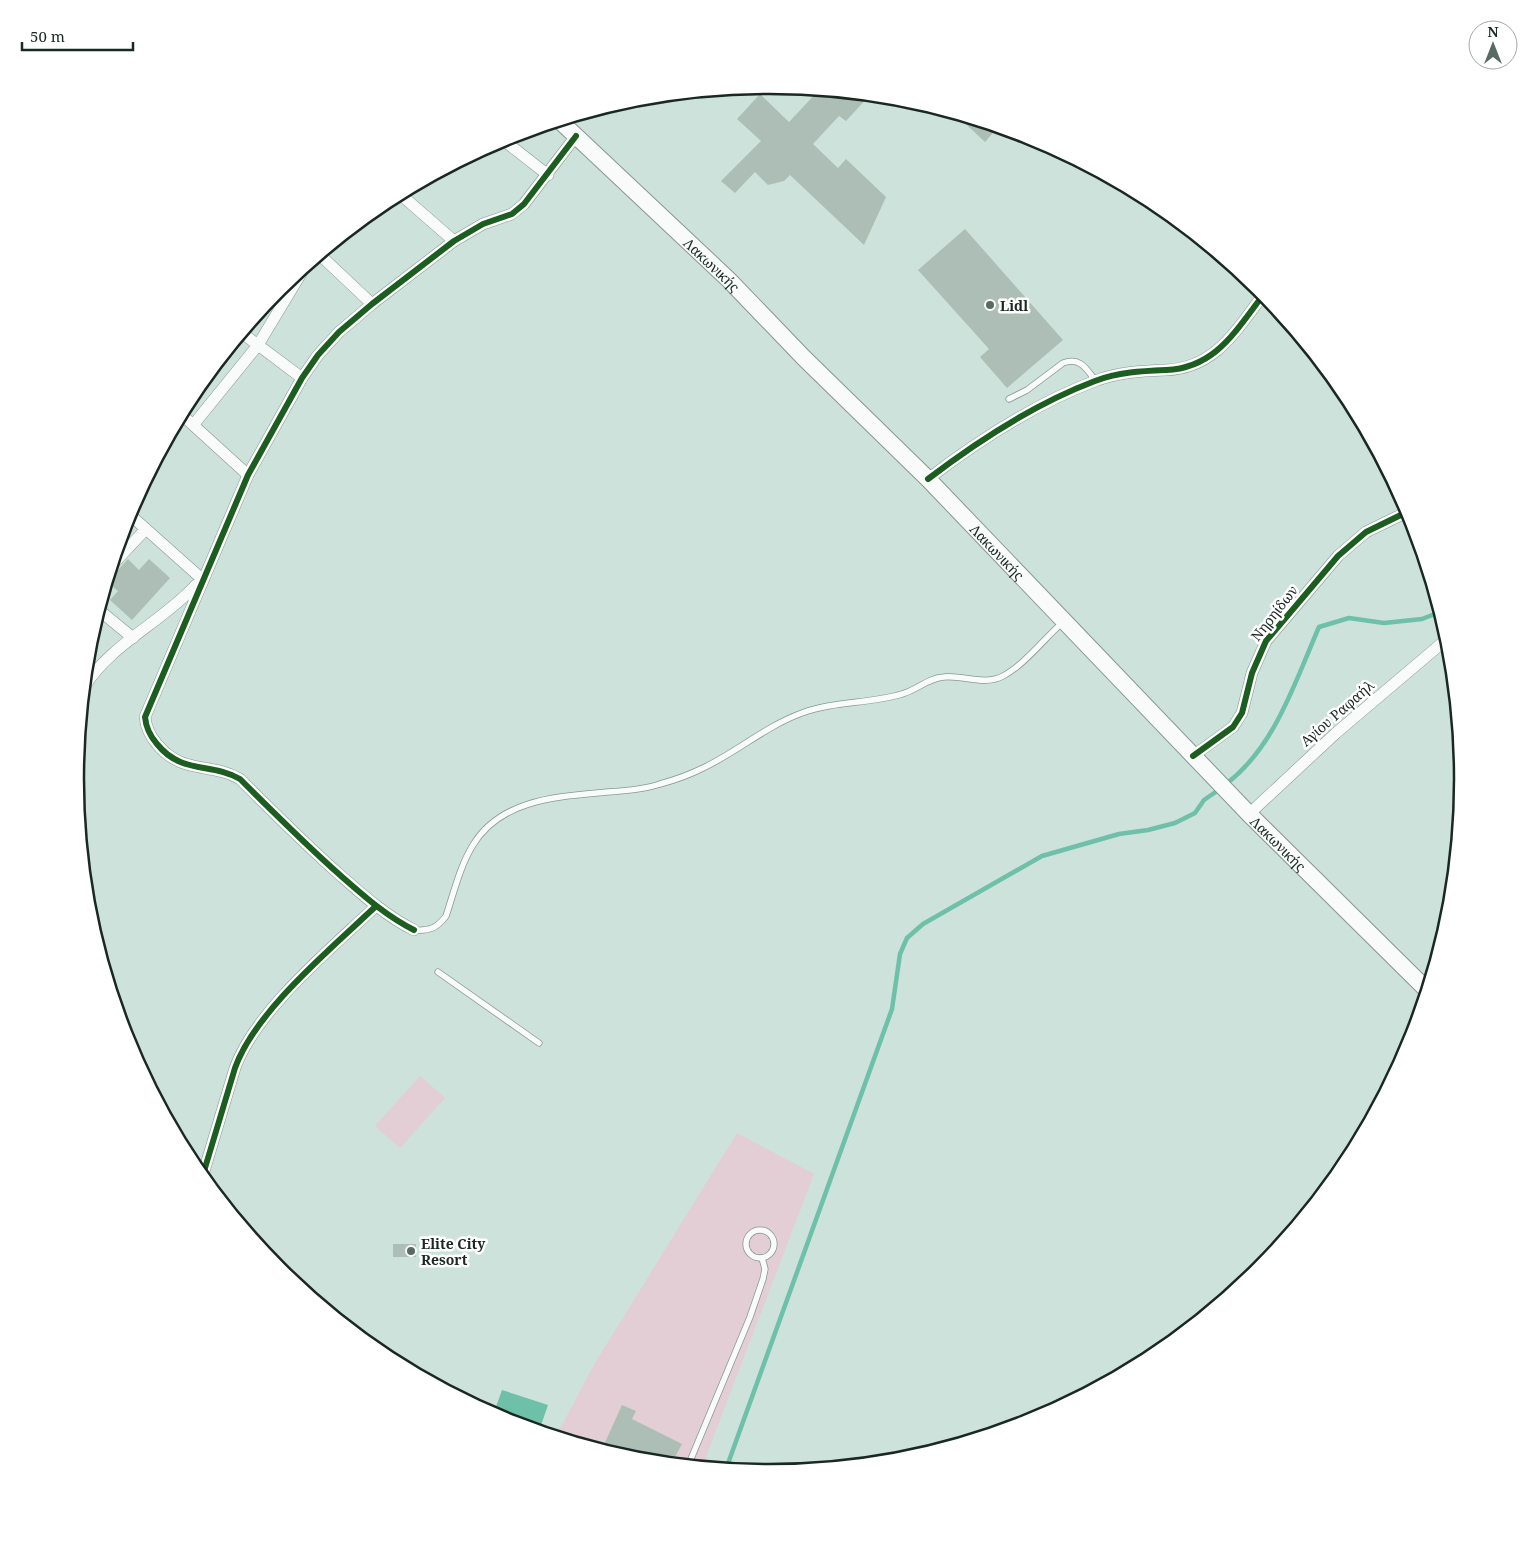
<svg xmlns="http://www.w3.org/2000/svg" width="1538" height="1559" viewBox="0 0 1538 1559" font-family="'Noto Serif',serif">
<style>
.green{fill:#e2ced4}
.water{fill:#6ec0a9}
.lines{fill:none;stroke-linecap:round;stroke-linejoin:round}
.stream{stroke:#6ec0a9;stroke-width:4.5}
.building{fill:#adbeb7}
.service-casing{stroke:#879791;stroke-width:7}
.minor-casing{stroke:#879791;stroke-width:12}
.secondary-casing{stroke:#879791;stroke-width:18}
.service{stroke:#f8fbf9;stroke-width:5.5}
.minor{stroke:#f8fbf9;stroke-width:11}
.secondary{stroke:#f8fbf9;stroke-width:16}
.cycleway-casing{stroke:#fff;stroke-width:9}
.cycleway{stroke:#1b5e20;stroke-width:6}
.poi-dot{fill:#596963;stroke:#fff;stroke-width:2}
.labels{text-anchor:middle;dominant-baseline:central;stroke-width:5;stroke-linejoin:round;paint-order:stroke}
.street-label{font-size:14px;fill:#1a2823;stroke:#fff}
.poi-label{font-size:14px;font-weight:bold;fill:#1a2823;stroke:#fff;text-anchor:start}
.rim{fill:none;stroke:#1a2823;stroke-width:2.5}
</style>
<rect width="100%" height="100%" fill="#cde2da"/>
<g class="green">
<path d="M420,1076L445,1098L400,1148L375,1126Z"/>
<path d="M737,1133L814,1174L702,1467L633,1460L556,1436L595,1363Z"/>
</g>
<path class="water" d="M502,1390L548,1405L539,1431L493,1415Z"/>
<g class="lines">
<g class="stream">
<path d="M1226,784C1275,747 1295,682 1319,627L1349,618L1384,623L1422,619L1440,612"/>
<path d="M726,1469L892,1009L900,954L907,938L923,924L1042,856L1119,834L1148,830L1175,823L1195,813L1204,800L1220,789"/>
</g>
</g>
<g class="building">
<path d="M819,90L870,95L846,121L839,116L813,144L838,168L846,159L886,197L864,245L790,175L784,181L768,185L755,172L735,193L721,181L761,141L737,119L760,94L789,122Z"/>
<path d="M955,114L972,119L998,127L985,142Z"/>
<path d="M965,229L1063,340L1007,388L980,357L989,349L918,270Z"/>
<path d="M128,559L139,570L149,559L170,578L132,620L110,600L118,591L107,582Z"/>
<rect x="393" y="1244" width="23" height="13"/>
<path d="M622,1405L636,1411L632,1419L682,1444L671,1464L633,1460L603,1447Z"/>
</g>
<g class="lines">
<g class="service-casing">
<g id="service">
<path d="M1009,399L1027,390L1063,363C1080,357 1086,368 1095,380"/>
<path d="M414,930C430,931 437,928 446,916C454,892 460,866 473,845C499,802 551,797 597,793C617,791 640,791 660,784C675,780 689,775 703,768C737,752 766,726 802,713C834,701 869,704 902,694C917,690 928,678 944,677C964,675 984,686 1003,676C1023,666 1045,638 1062,623"/>
<path d="M438,972L539,1043"/>
<path d="M135,1059L138,1053"/>
<circle cx="760" cy="1244" r="14"/>
<path d="M688,1466L750,1317L763,1279L765,1269L762,1258"/>
</g>
</g>
<g class="minor-casing">
<g id="minor">
<path d="M502,139L548,175"/>
<path d="M400,194L454,241"/>
<path d="M320,255L372,304"/>
<path d="M242,333L302,378"/>
<path d="M181,414L248,475"/>
<path d="M194,424L258,345L305,267"/>
<path d="M928,479C979,440 1034,404 1095,381C1118,372 1142,371 1166,370C1216,368 1236,330 1264,294"/>
<path d="M128,513L202,579"/>
<path d="M113,564L146,529"/>
<path d="M99,610L133,638"/>
<path d="M84,687C111,644 162,622 196,585"/>
<path d="M1193,756L1233,727L1242,713L1252,673L1266,641L1338,556L1366,532L1409,511"/>
<path d="M1249,814L1336,733L1448,638"/>
<path d="M414,930C386,916 364,896 340,875C305,844 273,812 240,779C211,762 182,775 157,744C150,736 146,728 145,717L248,475L302,378L318,355L339,332L372,304L454,241L483,224L512,214L524,204L576,136"/>
<path d="M202,1178L235,1068C256,1010 331,949 376,906"/>
</g>
</g>
<g class="secondary-casing">
<g id="secondary">
<path id="s1" d="M560,121L729,280L804,358L928,479L1249,814L1427,990"/>
</g>
</g>
<use href="#service" class="service"/>
<use href="#minor" class="minor"/>
<use href="#secondary" class="secondary"/>
<g class="cycleway-casing">
<g id="cycleway">
<path d="M928,479C979,440 1034,404 1095,381C1118,372 1142,371 1166,370C1216,368 1236,330 1264,294"/>
<path d="M1193,756L1233,727L1242,713L1252,673L1266,641L1338,556L1366,532L1409,511"/>
<path d="M414,930C386,916 364,896 340,875C305,844 273,812 240,779C211,762 182,775 157,744C150,736 146,728 145,717L248,475L302,378L318,355L339,332L372,304L454,241L483,224L512,214L524,204L576,136"/>
<path d="M202,1178L235,1068C256,1010 331,949 376,906"/>
</g>
</g>
<use href="#cycleway" class="cycleway"/>
</g>
<g class="poi-dot">
<circle cx="990" cy="305" r="5"/>
<circle cx="411" cy="1251" r="5"/>
</g>
<g class="labels">
<g class="street-label">
<text stroke="none"><textPath href="#s1" startOffset="209">Λακωνικής</textPath></text>
<text stroke="none"><textPath href="#s1" startOffset="614">Λακωνικής</textPath></text>
<text transform="translate(1274 613) rotate(-52)">Νηρηίδων</text>
<text transform="translate(1337 713) rotate(-41)">Αγίου Ραφαήλ</text>
<text stroke="none"><textPath href="#s1" startOffset="1019">Λακωνικής</textPath></text>
</g>
<g class="poi-label">
<text x="1000" y="305">Lidl</text>
<text x="421" y="1243">Elite City<tspan x="421" dy="16">Resort</tspan></text>
</g>
</g>
<path d="M0 0H1538V1559H0ZM84 779a685 685 0 1 1 1370 0a685 685 0 1 1-1370 0Z" fill="#fff" fill-rule="evenodd"/>
<path class="rim" d="M84 779a685 685 0 1 1 1370 0a685 685 0 1 1-1370 0Z"/>
<g transform="translate(1493 45)"><circle r="24" fill="#ffffff" stroke="#a3a9a7"/>
<path d="M0-4L9 19L0 12L-9 19Z" fill="#596963"/>
<text y="-8" font-size="14" font-weight="bold" text-anchor="middle" fill="#1a2823">N</text>
</g>
<path d="M22 42v8h111v-8" fill="none" stroke="#1a2823" stroke-width="2.5"/>
<text x="30" y="42" font-size="15" fill="#1a2823" stroke="#ffffff" stroke-width="4" paint-order="stroke">50 m</text>
</svg>
